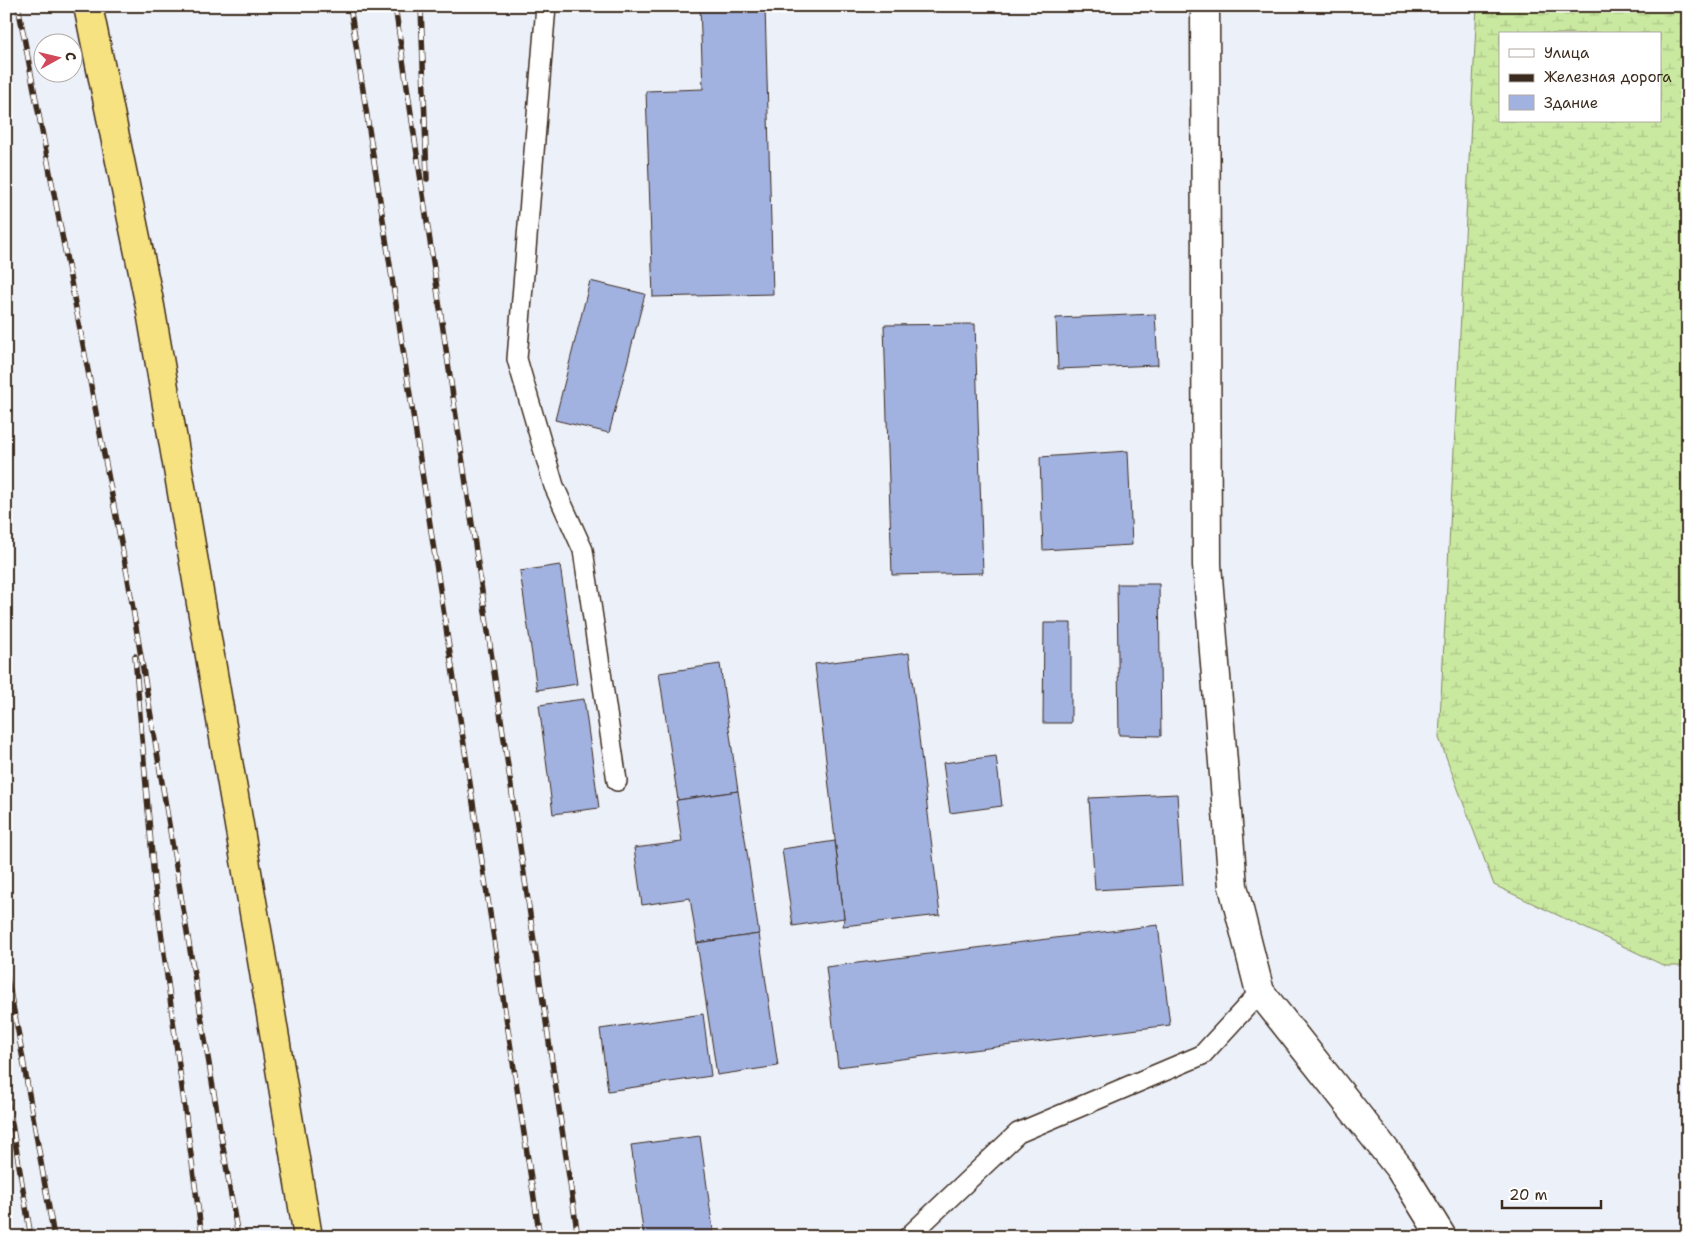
<svg xmlns="http://www.w3.org/2000/svg" width="1694" height="1243" viewBox="0 0 1694 1243" font-family="'Shantell Sans',sans-serif">
<style>
.wetland{fill:url(#wetland-marsh);stroke:#82895f;fill-rule:evenodd}
.building{fill:#a1b2e1;stroke:#3b2a1e}
.lines{fill:none;stroke-linecap:round;stroke-linejoin:round}
.lane-casing{stroke:#3b2a1e;stroke-width:22}
.secondary-casing{stroke:#3b2a1e;stroke-width:31}
.highway-casing{stroke:#3b2a1e;stroke-width:31}
.lane{stroke:#fff;stroke-width:19}
.secondary{stroke:#fff;stroke-width:28}
.highway{stroke:#f7e281;stroke-width:28}
.rail-casing{stroke:#3b2a1e;stroke-width:5.5}
.rail{stroke:#fff;stroke-width:4;stroke-dasharray:11;stroke-linecap:butt}
</style>
<defs>
<pattern id="wetland-marsh" width="20" height="14" patternUnits="userSpaceOnUse" patternTransform="scale(1.25)"><rect width="20" height="14" fill="#c9e8a0"/><path d="M1 5h8M5 5V1M11 12h8M15 12V8" fill="none" stroke="#aec789"/></pattern>
</defs>
<rect width="100%" height="100%" fill="#ecf0f9"/>
<filter id="ink" filterUnits="userSpaceOnUse"><feTurbulence type="fractalNoise" baseFrequency=".02" numOctaves="2"/><feDisplacementMap in="SourceGraphic" scale="10" xChannelSelector="R" yChannelSelector="G"/><feConvolveMatrix kernelMatrix="1 2 1 2 8 2 1 2 1" color-interpolation-filters="sRGB"/></filter>
<g filter="url(#ink)">
<path class="wetland" d="M1477,6H1688V966H1665L1494,885L1439,738ZM1500,34H1660V121H1500Z"/>
<g class="building">
<path d="M700,6H765L773,294L653,297L646,91L703,89Z"/>
<path d="M590,281L645,294L609,433L555,420Z"/>
<path d="M1155,314L1158,365L1058,369L1056,318Z"/>
<path d="M975,324L983,573L892,575L884,325Z"/>
<path d="M1128,451L1132,545L1043,550L1040,457Z"/>
<path d="M560,565L577,684L537,690L520,571Z"/>
<path d="M1117,584H1159L1161,736L1119,735Z"/>
<path d="M1044,623H1071V723H1043Z"/>
<path d="M909,653L940,915L843,926L844,918L815,664Z"/>
<path d="M720,664L738,791L678,800L659,673Z"/>
<path d="M584,699L599,808L553,814L539,705Z"/>
<path d="M996,756L1002,806L950,813L943,763Z"/>
<path d="M738,791L759,934L697,943L690,898L642,905L634,848L682,842L676,801L678,800Z"/>
<path d="M1177,794L1183,885L1095,890L1089,798Z"/>
<path d="M835,841L844,918L793,926L782,849Z"/>
<path d="M1158,925L1170,1025L838,1067L826,967Z"/>
<path d="M759,934L778,1066L717,1075L697,943Z"/>
<path d="M703,1014L711,1076L608,1091L600,1029Z"/>
<path d="M700,1136L714,1237H644L631,1145Z"/>
</g>
<g class="lines">
<g class="lane-casing">
<g id="lane">
<path d="M546,6L517,359L554,486L583,550L617,781"/>
<path d="M908,1237L1018,1133L1202,1055L1260,992"/>
</g>
</g>
<g class="secondary-casing">
<path id="secondary" d="M1205,6L1207,565L1233,886L1260,992L1400,1169L1442,1237"/>
</g>
<g class="highway-casing">
<path id="highway" d="M88,6L150,306L257,930L308,1237"/>
</g>
<use href="#lane" class="lane"/>
<use href="#secondary" class="secondary"/>
<use href="#highway" class="highway"/>
<g class="rail-casing">
<g id="rail">
<path d="M18,6L128,579L238,1237"/>
<path d="M350,6L540,1237"/>
<path d="M395,6L578,1237"/>
<path d="M421,6L427,179"/>
<path d="M135,656L154,879L202,1237"/>
<path d="M6,972L18,1031L54,1237"/>
<path d="M6,1088L31,1237"/>
</g>
</g>
<use href="#rail" class="rail"/>
</g>
</g>
<rect width="1694" height="1243" fill="none" stroke="#fff" stroke-width="25"/>
<rect x="12" y="12" width="1669" height="1218" fill="none" stroke="#3b2a1e" stroke-width="2" filter="url(#ink)"/>
<rect x="1499" y="32" width="162" height="90" fill="#ffffff" stroke="#b1aaa5"/>
<rect x="1509" y="49" width="25" height="8" fill="#ffffff" stroke="#b1aaa5"/>
<text x="1544" y="58" font-size="15" fill="#3b2a1e">Улица</text>
<rect x="1509" y="74" width="25" height="8" fill="#3b2a1e" stroke="#b1aaa5"/>
<text x="1544" y="82" font-size="15" fill="#3b2a1e">Железная дорога</text>
<rect x="1509" y="95" width="25" height="15" fill="#a1b2e1" stroke="#b1aaa5"/>
<text x="1544" y="108" font-size="15" fill="#3b2a1e">Здание</text>
<g transform="translate(58 58) rotate(82)"><circle r="24" fill="#ffffff" stroke="#b1aaa5"/>
<path d="M0-4L9 19L0 12L-9 19Z" fill="#d1495b"/>
<text y="-8" font-size="14" font-weight="bold" text-anchor="middle" fill="#3b2a1e">С</text>
</g>
<path d="M1502 1200v8h99v-8" fill="none" stroke="#3b2a1e" stroke-width="2.5"/>
<text x="1509" y="1200" font-size="15" fill="#3b2a1e" stroke="#ffffff" stroke-width="4" paint-order="stroke">20 m</text>
</svg>
